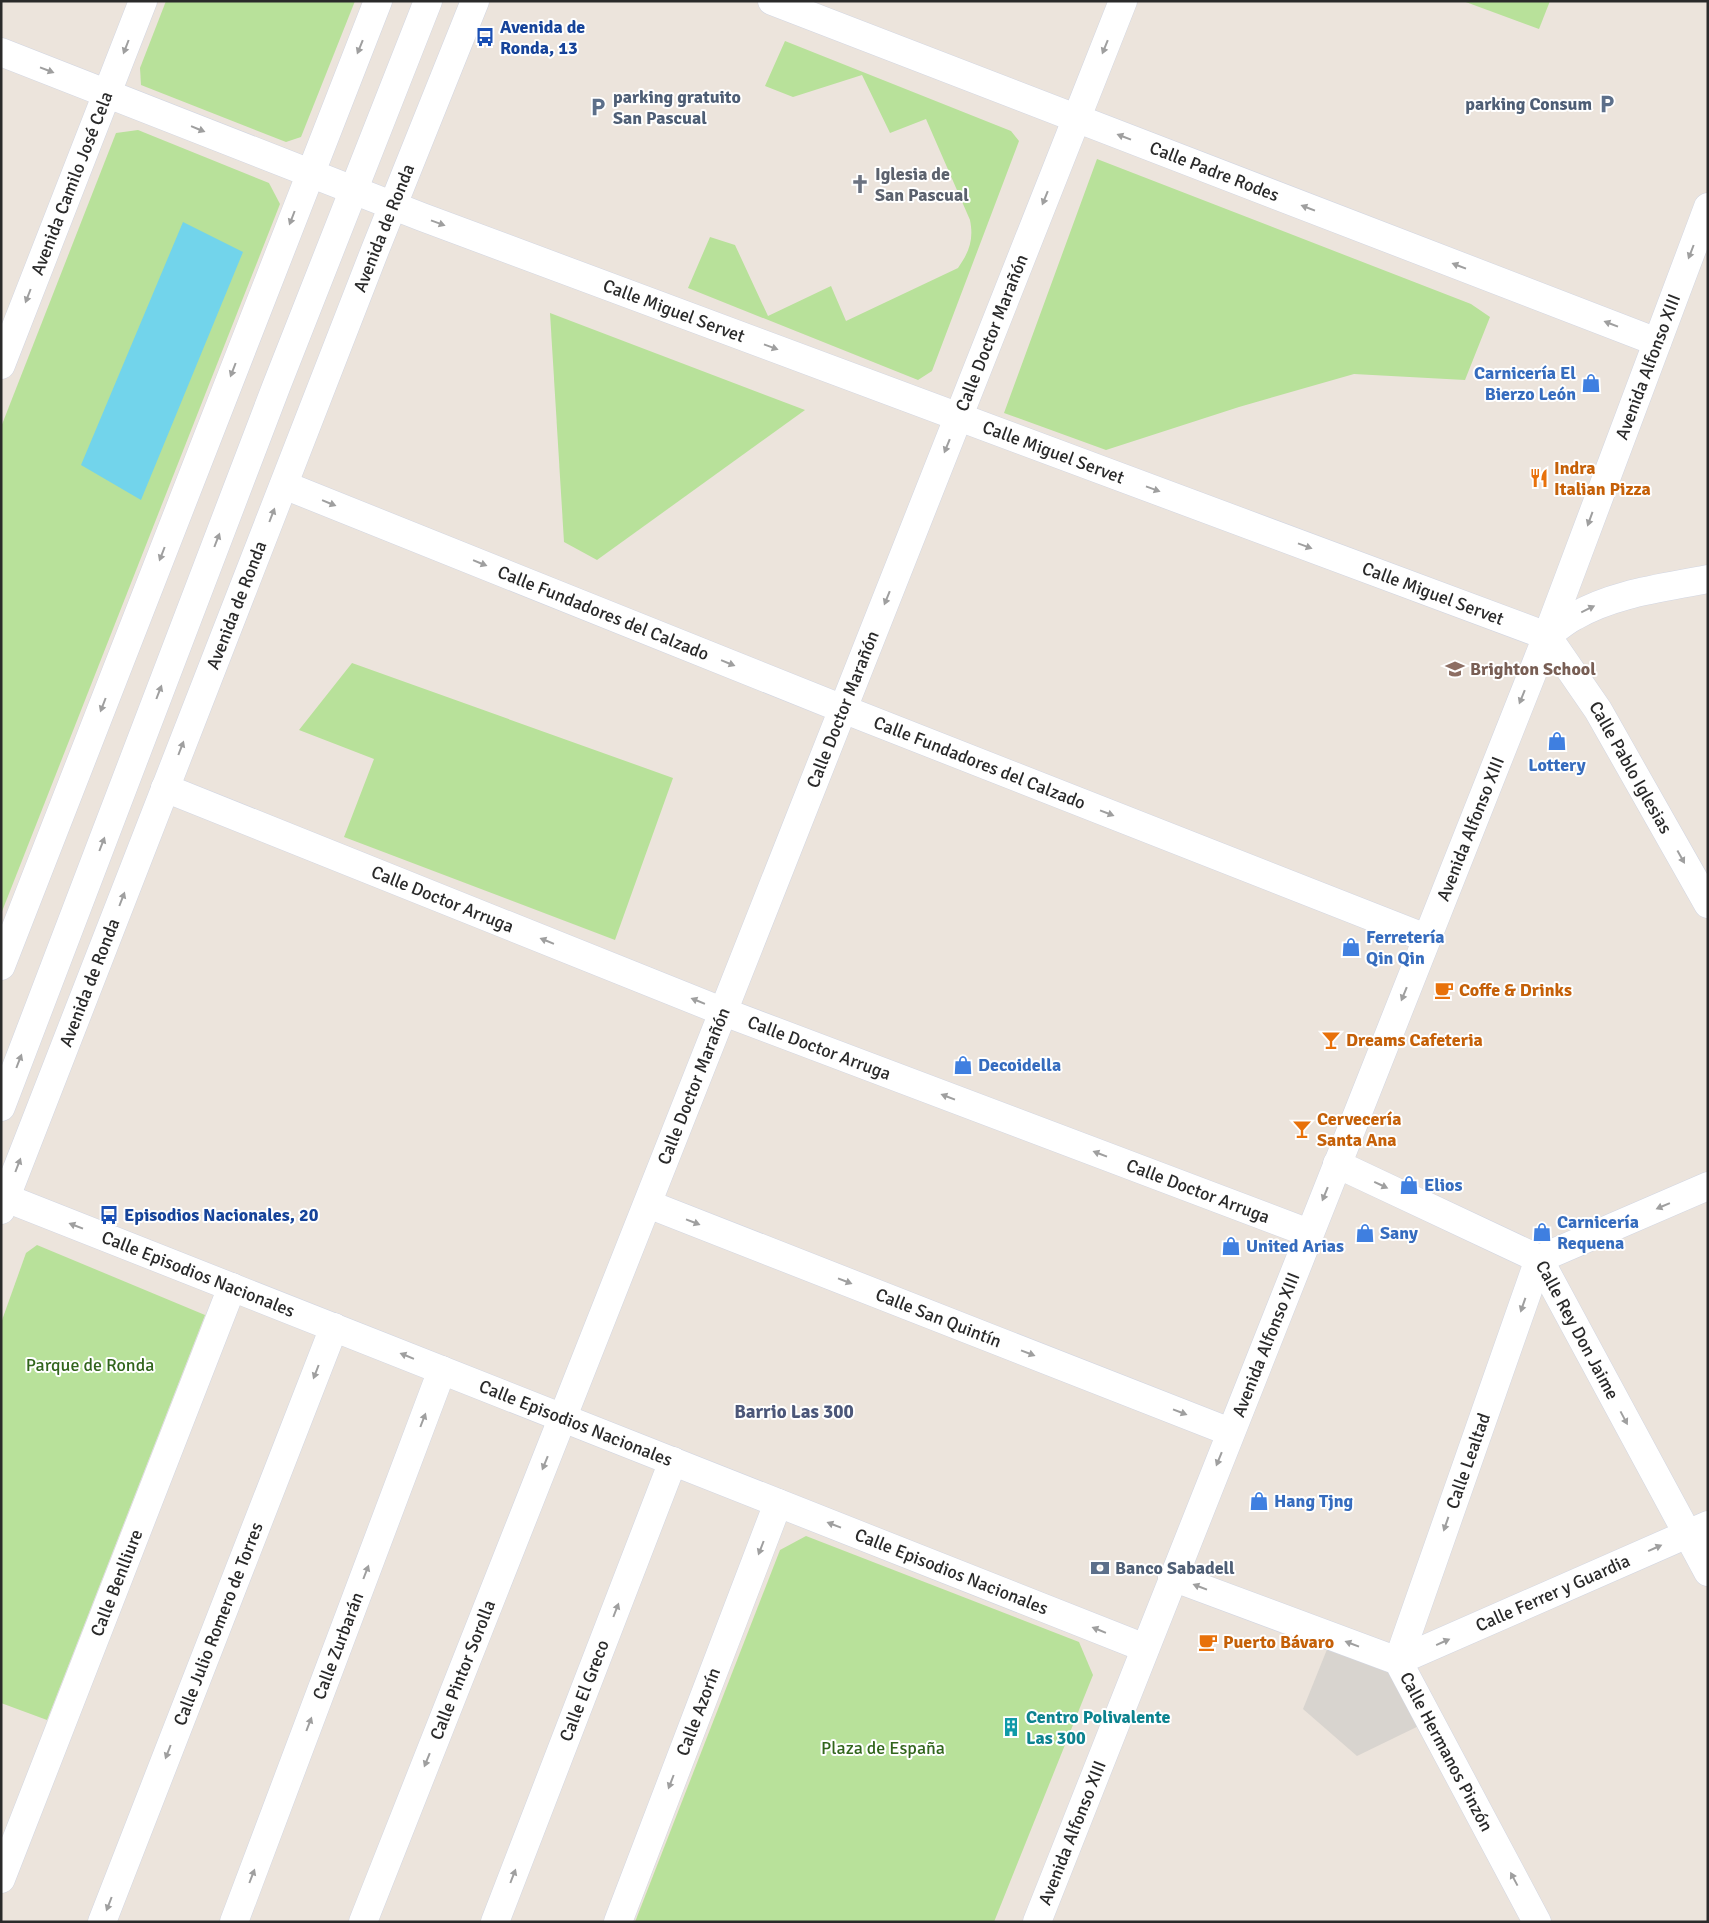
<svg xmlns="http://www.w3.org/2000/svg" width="1709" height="1923" viewBox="0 0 1709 1923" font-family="Signika,sans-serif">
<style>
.green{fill:#b8e19a}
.plaza{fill:#d8d4cf}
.water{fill:#72d4eb}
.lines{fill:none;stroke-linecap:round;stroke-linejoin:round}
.minor-casing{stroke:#d2d6e2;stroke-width:29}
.minor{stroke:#fff;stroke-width:28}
.oneway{fill:#9f9f9f}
.labels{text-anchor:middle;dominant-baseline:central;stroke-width:4;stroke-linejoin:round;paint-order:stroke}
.transit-label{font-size:18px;font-weight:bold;fill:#164399;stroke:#fff;text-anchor:start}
.service-label{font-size:18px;font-weight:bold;fill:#4e5e75;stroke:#fff;text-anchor:start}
.street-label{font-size:18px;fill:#2a2a2a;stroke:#fff}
.worship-label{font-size:18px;font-weight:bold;fill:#5b616d;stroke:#fff;text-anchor:start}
.shop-label{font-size:18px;font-weight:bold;fill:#366cbe;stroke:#fff;text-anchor:start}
.food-label{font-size:18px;font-weight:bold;fill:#c56008;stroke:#fff;text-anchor:start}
.education-label{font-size:18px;font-weight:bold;fill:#785e54;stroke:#fff;text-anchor:start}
.park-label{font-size:18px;fill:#31651c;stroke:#fff}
.culture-label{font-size:18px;font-weight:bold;fill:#0d838f;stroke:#fff;text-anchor:start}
.neighbourhood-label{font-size:19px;font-weight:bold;fill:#4c5779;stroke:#fff}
</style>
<rect width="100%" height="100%" fill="#ece4dc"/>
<g class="green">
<path d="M166,1H355L301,137L286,142L141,85L140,68Z"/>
<path d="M1463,1H1550L1539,29Z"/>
<path d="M785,41L1011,131L1019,141L932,371L918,380L688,288L710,237L735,245L768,316L831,286L846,321L958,268C969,252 974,240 970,220L926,119L890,133L862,75L793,97L765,86Z"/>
<path d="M138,130L269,183L280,204L1,914V427L116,133Z"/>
<path d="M1097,159L1471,304L1490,317L1465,380L1354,374L1239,407L1106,450L1004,413Z"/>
<path d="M550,313L805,410L597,560L564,542Z"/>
<path d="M352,663L673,778L615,940L344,837L374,759L299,730Z"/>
<path d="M37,1245L205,1315L47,1720L1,1703V1323L26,1253Z"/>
<path d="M806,1536L1079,1642L1093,1675L994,1922H635L780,1550Z"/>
</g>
<path class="plaza" d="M1332,1637L1398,1661L1429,1721L1357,1756L1303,1709Z"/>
<path class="water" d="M183,222L243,252L141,500L81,465Z"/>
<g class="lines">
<g class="minor-casing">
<g id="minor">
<path id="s1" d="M772,1L1657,342"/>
<path id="s2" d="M1,52L422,217L1547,636"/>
<path id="s3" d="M1,365L143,1"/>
<path id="s4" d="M284,485L843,709L1426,938"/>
<path id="s5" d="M1547,636L1598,710L1708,904"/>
<path d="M1547,636C1556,629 1565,621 1575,616C1615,593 1663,588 1708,579"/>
<path id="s6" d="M165,788L724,1012L1309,1233"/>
<path d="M1,966L378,1"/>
<path d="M1,1107L276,387L428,1"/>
<path id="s7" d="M1337,1164L1539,1259L1708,1572"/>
<path id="s8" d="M1,1196L1145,1648"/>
<path id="s9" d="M648,1204L1230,1432"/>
<path id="s10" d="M1,1210L375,250L475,1"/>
<path id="s11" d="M1172,1577L1398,1661L1537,1922"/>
<path id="s12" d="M1398,1661L1539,1259L1708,1186"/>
<path id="s13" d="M1398,1661L1708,1525"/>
<path id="s14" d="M1,1879L232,1287"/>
<path id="s15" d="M102,1922L334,1327"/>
<path id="s16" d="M234,1922L442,1370"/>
<path id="s17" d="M363,1922L1123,1"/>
<path id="s18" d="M495,1922L673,1461"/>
<path id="s19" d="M618,1922L778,1503"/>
<path id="s20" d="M1037,1922L1547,636L1708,207"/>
</g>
</g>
<use href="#minor" class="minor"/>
</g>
<defs><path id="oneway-solid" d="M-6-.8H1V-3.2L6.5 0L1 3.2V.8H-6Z" transform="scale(1.25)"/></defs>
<g class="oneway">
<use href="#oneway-solid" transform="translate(126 47) rotate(111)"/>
<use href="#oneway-solid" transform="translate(360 47) rotate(112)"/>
<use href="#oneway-solid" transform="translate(1105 47) rotate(112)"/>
<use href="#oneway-solid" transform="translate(47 70) rotate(21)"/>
<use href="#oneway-solid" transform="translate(198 129) rotate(22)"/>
<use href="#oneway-solid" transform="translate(1124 137) rotate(-159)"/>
<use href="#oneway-solid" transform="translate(1045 198) rotate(112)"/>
<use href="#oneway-solid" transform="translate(1308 208) rotate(-159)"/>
<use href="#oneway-solid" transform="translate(292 218) rotate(111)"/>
<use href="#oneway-solid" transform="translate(438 223) rotate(20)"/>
<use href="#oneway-solid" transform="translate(1691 252) rotate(111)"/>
<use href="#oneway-solid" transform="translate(1459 266) rotate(-159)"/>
<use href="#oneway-solid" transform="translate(28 296) rotate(111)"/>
<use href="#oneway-solid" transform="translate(1611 324) rotate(-159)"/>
<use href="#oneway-solid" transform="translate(771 347) rotate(20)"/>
<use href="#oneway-solid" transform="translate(233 370) rotate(111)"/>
<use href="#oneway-solid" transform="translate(947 446) rotate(112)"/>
<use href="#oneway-solid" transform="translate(1153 489) rotate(20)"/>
<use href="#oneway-solid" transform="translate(329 503) rotate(22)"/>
<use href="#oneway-solid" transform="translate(272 515) rotate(-69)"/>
<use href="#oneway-solid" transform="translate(1590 519) rotate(110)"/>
<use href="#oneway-solid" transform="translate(217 540) rotate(-69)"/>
<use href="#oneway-solid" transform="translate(1305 546) rotate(20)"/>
<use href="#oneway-solid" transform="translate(162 554) rotate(111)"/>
<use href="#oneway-solid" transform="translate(480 563) rotate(22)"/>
<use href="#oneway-solid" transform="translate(887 598) rotate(112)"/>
<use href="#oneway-solid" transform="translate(1588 609) rotate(-26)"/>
<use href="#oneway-solid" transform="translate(728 663) rotate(22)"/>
<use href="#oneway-solid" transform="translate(159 692) rotate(-69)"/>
<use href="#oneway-solid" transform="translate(1522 697) rotate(112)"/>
<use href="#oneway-solid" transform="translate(103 705) rotate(111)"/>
<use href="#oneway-solid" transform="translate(181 748) rotate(-69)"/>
<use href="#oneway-solid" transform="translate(1107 813) rotate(21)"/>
<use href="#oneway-solid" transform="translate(102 844) rotate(-69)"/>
<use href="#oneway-solid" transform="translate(1681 857) rotate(61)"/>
<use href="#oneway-solid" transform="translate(122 899) rotate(-69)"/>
<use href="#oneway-solid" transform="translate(547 941) rotate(-158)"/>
<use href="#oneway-solid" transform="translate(1404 994) rotate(112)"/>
<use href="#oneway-solid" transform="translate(698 1001) rotate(-158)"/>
<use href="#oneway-solid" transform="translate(19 1061) rotate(-69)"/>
<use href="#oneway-solid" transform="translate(948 1097) rotate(-159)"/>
<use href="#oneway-solid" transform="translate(1100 1154) rotate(-159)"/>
<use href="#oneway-solid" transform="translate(18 1165) rotate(-69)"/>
<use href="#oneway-solid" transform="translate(1381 1185) rotate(25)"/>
<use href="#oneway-solid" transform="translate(1325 1194) rotate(112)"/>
<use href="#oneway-solid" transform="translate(1663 1206) rotate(157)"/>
<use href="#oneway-solid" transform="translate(693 1222) rotate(21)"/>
<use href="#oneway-solid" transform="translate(76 1226) rotate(-159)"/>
<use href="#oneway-solid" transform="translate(845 1281) rotate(21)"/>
<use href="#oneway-solid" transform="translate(1523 1305) rotate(109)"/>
<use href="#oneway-solid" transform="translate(1028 1353) rotate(21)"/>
<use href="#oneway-solid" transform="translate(407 1356) rotate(-158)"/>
<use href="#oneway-solid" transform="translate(316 1372) rotate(111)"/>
<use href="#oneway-solid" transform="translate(1180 1412) rotate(21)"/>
<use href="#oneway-solid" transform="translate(1624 1418) rotate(62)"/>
<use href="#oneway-solid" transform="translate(423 1420) rotate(-69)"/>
<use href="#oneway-solid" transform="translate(1219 1459) rotate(112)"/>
<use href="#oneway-solid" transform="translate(545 1463) rotate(112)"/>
<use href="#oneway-solid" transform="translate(1446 1524) rotate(109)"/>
<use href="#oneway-solid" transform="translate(834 1525) rotate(-159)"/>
<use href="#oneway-solid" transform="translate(761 1548) rotate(111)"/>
<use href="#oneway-solid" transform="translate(1655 1548) rotate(-24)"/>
<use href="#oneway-solid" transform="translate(366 1572) rotate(-69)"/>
<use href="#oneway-solid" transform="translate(1200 1587) rotate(-159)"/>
<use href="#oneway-solid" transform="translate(616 1610) rotate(-69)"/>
<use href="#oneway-solid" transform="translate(1099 1630) rotate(-158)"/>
<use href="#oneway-solid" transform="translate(1443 1642) rotate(-24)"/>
<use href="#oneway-solid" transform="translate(1352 1644) rotate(-159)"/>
<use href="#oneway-solid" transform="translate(309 1724) rotate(-69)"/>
<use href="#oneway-solid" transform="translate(168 1752) rotate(111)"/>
<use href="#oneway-solid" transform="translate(427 1760) rotate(112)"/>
<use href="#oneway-solid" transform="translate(671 1782) rotate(111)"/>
<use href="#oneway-solid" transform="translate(252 1876) rotate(-69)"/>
<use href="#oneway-solid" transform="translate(513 1876) rotate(-69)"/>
<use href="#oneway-solid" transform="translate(1514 1879) rotate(-118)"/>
<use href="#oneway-solid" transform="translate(109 1904) rotate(111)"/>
</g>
<defs>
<g id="bus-bare" transform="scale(1.5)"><path d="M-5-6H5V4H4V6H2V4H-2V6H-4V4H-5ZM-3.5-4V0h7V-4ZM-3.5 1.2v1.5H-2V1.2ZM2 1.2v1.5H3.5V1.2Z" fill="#1a4fb4" stroke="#fff" stroke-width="2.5" paint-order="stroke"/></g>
<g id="parking-bare" transform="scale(1.5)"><path d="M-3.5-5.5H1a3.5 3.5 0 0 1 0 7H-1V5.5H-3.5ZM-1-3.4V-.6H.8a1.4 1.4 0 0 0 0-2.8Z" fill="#5c6f8a" stroke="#fff" stroke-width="2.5" paint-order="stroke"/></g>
<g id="church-bare" transform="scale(1.5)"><path d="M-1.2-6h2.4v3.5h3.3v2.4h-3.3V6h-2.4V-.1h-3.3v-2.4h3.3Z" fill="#6b7280" stroke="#fff" stroke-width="2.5" paint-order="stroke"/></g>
<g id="shop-bare" transform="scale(1.5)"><path d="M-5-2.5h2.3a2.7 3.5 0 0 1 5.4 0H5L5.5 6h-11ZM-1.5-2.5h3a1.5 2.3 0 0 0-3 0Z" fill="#3f7fe0" stroke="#fff" stroke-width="2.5" paint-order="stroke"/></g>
<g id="restaurant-bare" transform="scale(1.5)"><path d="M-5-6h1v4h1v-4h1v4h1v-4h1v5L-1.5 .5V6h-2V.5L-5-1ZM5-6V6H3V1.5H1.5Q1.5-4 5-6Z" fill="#e8710a" stroke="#fff" stroke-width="2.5" paint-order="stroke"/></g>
<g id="school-bare" transform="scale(1.5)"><path d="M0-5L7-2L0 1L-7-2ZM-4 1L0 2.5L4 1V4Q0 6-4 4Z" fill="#8d6e63" stroke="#fff" stroke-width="2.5" paint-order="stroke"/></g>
<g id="cafe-bare" transform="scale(1.5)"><path d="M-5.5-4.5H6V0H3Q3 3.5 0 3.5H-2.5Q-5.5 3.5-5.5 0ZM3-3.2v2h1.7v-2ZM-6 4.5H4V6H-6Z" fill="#e8710a" stroke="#fff" stroke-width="2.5" paint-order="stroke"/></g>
<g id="bar-bare" transform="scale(1.5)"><path d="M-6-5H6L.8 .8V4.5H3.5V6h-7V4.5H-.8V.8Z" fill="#e8710a" stroke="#fff" stroke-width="2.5" paint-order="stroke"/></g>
<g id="bank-bare" transform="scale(1.5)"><path d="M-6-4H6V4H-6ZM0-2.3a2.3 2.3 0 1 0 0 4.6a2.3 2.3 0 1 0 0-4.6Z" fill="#5c6f8a" stroke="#fff" stroke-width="2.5" paint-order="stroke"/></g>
<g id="building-bare" transform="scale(1.5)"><path d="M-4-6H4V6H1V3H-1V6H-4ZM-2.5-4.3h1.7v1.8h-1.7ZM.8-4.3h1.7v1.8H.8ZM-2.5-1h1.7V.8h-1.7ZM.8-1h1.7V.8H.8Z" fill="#0f9aa8" stroke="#fff" stroke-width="2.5" paint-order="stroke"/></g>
</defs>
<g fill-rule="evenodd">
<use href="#bus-bare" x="485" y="37"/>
<use href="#parking-bare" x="1607" y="104"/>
<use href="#parking-bare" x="598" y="107"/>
<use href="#church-bare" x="860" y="184"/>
<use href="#shop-bare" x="1591" y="383"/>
<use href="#restaurant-bare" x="1539" y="478"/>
<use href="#school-bare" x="1455" y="669"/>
<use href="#shop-bare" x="1557" y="741"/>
<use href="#shop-bare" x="1351" y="947"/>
<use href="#cafe-bare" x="1444" y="990"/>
<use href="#bar-bare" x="1331" y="1040"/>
<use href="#shop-bare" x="963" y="1065"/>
<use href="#bar-bare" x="1302" y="1129"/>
<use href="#shop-bare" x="1409" y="1185"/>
<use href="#bus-bare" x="109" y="1215"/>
<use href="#shop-bare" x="1542" y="1232"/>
<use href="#shop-bare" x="1365" y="1233"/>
<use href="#shop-bare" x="1231" y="1246"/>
<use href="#shop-bare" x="1259" y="1501"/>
<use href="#bank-bare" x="1100" y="1568"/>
<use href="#cafe-bare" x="1208" y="1642"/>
<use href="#building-bare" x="1011" y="1727"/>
</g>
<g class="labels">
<g class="transit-label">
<text x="500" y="27">Avenida de<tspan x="500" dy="21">Ronda, 13</tspan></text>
<text x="124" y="1215">Episodios Nacionales, 20</text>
</g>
<g class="service-label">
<text x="613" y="97">parking gratuito<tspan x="613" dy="21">San Pascual</tspan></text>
<text x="1592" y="104" text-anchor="end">parking Consum</text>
<text x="1115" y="1568">Banco Sabadell</text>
</g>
<g class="street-label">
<text stroke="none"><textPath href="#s1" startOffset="474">Calle Padre Rodes</textPath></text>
<text stroke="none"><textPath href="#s3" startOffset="195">Avenida Camilo José Cela</textPath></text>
<text stroke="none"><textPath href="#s10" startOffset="1054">Avenida de Ronda</textPath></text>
<text stroke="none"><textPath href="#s2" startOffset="721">Calle Miguel Servet</textPath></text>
<text stroke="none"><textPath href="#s17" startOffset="1709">Calle Doctor Marañón</textPath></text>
<text stroke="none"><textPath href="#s20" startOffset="1671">Avenida Alfonso XIII</textPath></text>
<text stroke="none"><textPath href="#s2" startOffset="1126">Calle Miguel Servet</textPath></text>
<text stroke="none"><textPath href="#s2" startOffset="1531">Calle Miguel Servet</textPath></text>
<text stroke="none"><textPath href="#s10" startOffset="649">Avenida de Ronda</textPath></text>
<text stroke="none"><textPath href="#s4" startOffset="344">Calle Fundadores del Calzado</textPath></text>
<text stroke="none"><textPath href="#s17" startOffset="1304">Calle Doctor Marañón</textPath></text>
<text stroke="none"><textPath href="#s4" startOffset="749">Calle Fundadores del Calzado</textPath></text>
<text stroke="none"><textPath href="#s5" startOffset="156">Calle Pablo Iglesias</textPath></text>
<text stroke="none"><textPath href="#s20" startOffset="1176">Avenida Alfonso XIII</textPath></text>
<text stroke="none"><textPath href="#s6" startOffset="299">Calle Doctor Arruga</textPath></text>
<text stroke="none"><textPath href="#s10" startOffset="244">Avenida de Ronda</textPath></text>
<text stroke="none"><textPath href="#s6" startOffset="704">Calle Doctor Arruga</textPath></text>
<text stroke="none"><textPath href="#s17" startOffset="899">Calle Doctor Marañón</textPath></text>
<text stroke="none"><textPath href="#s6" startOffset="1109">Calle Doctor Arruga</textPath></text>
<text stroke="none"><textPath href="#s8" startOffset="212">Calle Episodios Nacionales</textPath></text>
<text stroke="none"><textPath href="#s9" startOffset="312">Calle San Quintín</textPath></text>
<text stroke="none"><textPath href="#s7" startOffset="304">Calle Rey Don Jaime</textPath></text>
<text stroke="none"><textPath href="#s20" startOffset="621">Avenida Alfonso XIII</textPath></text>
<text stroke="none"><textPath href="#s8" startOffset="618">Calle Episodios Nacionales</textPath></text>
<text stroke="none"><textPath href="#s12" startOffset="212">Calle Lealtad</textPath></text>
<text stroke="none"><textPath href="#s8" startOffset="1022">Calle Episodios Nacionales</textPath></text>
<text stroke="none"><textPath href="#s14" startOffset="318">Calle Benlliure</textPath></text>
<text stroke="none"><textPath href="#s13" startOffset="169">Calle Ferrer y Guardia</textPath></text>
<text stroke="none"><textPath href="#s15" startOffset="320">Calle Julio Romero de Torres</textPath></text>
<text stroke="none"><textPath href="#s16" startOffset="295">Calle Zurbarán</textPath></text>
<text stroke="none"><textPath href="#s17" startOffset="271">Calle Pintor Sorolla</textPath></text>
<text stroke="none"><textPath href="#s18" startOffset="248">Calle El Greco</textPath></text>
<text stroke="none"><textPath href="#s19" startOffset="225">Calle Azorín</textPath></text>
<text stroke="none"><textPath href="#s11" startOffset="344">Calle Hermanos Pinzón</textPath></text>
<text stroke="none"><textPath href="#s20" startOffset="96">Avenida Alfonso XIII</textPath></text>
</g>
<g class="worship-label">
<text x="875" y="174">Iglesia de<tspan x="875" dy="21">San Pascual</tspan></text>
</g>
<g class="shop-label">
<text x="1576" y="373" text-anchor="end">Carnicería El<tspan x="1576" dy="21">Bierzo León</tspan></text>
<text x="1557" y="765" text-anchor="middle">Lottery</text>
<text x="1366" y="937">Ferretería<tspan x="1366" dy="21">Qin Qin</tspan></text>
<text x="978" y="1065">Decoidella</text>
<text x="1424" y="1185">Elios</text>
<text x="1557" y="1222">Carnicería<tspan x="1557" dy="21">Requena</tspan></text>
<text x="1380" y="1233">Sany</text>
<text x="1246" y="1246">United Arias</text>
<text x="1274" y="1501">Hang Tjng</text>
</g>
<g class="food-label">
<text x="1554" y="468">Indra<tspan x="1554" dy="21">Italian Pizza</tspan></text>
<text x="1459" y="990">Coffe &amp; Drinks</text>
<text x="1346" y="1040">Dreams Cafeteria</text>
<text x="1317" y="1119">Cervecería<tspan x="1317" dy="21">Santa Ana</tspan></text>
<text x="1223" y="1642">Puerto Bávaro</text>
</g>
<g class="education-label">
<text x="1470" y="669">Brighton School</text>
</g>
<g class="park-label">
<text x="90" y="1365">Parque de Ronda</text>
<text x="883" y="1748">Plaza de España</text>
</g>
<g class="culture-label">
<text x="1026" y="1717">Centro Polivalente<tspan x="1026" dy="21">Las 300</tspan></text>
</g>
<g class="neighbourhood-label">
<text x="794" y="1412">Barrio Las 300</text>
</g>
</g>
<rect width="1709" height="1923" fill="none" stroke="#2a2a2a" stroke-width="5"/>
</svg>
